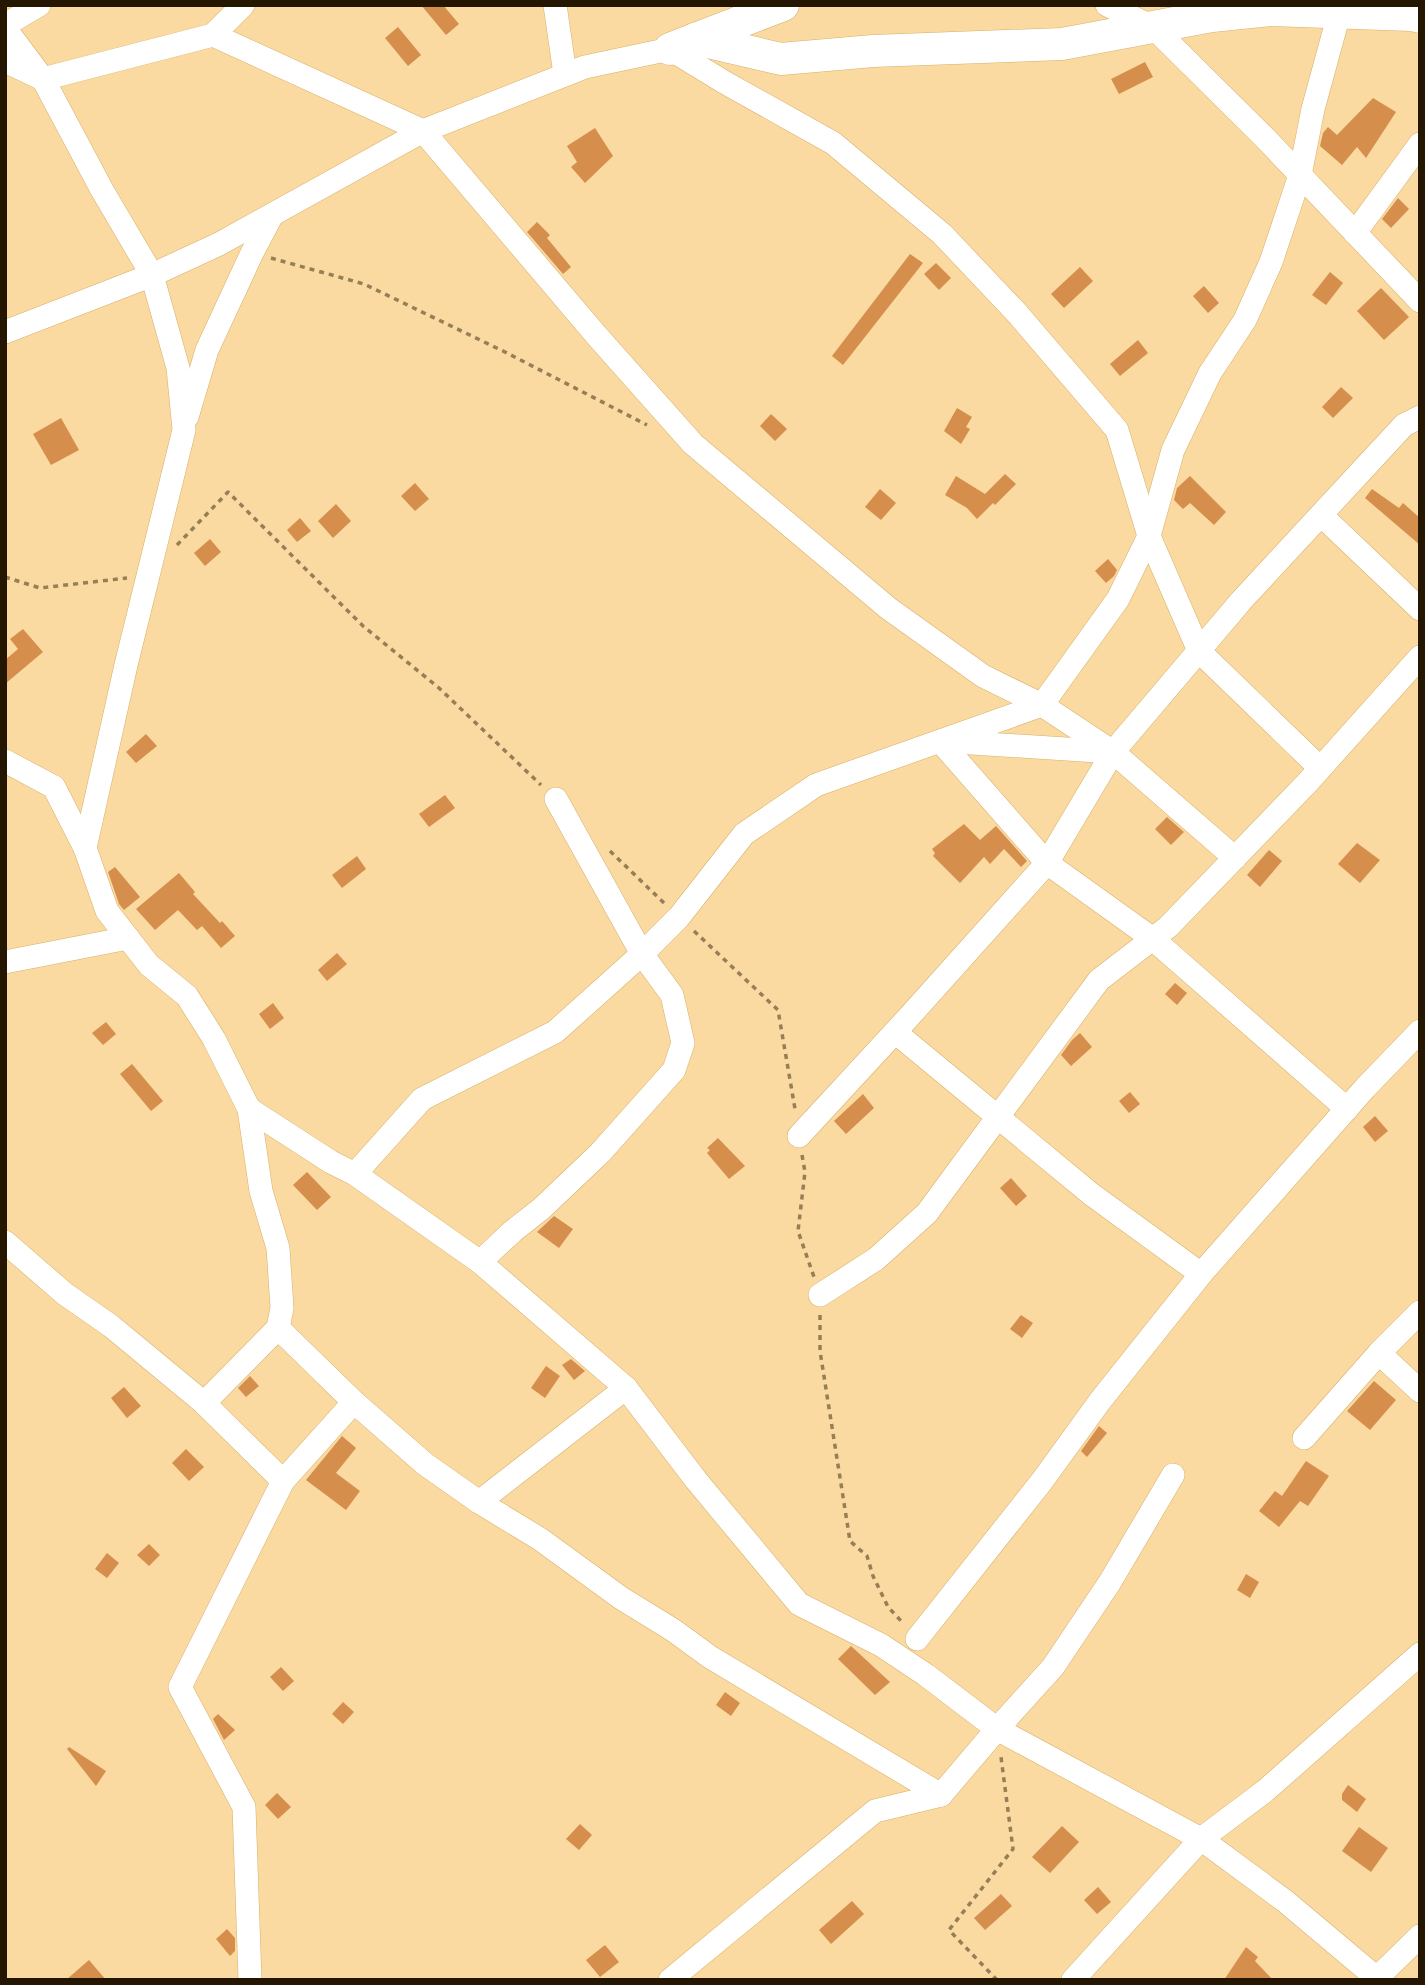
<svg xmlns="http://www.w3.org/2000/svg" width="1425" height="1985" viewBox="0 0 1425 1985" font-family="'Archivo Narrow',sans-serif">
<style>
.building{fill:#d58e4c}
.lines{fill:none;stroke-linecap:round;stroke-linejoin:round}
.street-casing{stroke:#d7b069;stroke-width:24}
.secondary-casing{stroke:#d7b069;stroke-width:33}
.path{stroke:#967e56;stroke-width:3.5;stroke-dasharray:5 5;stroke-linecap:butt}
.street{stroke:#fff;stroke-width:23}
.secondary{stroke:#fff;stroke-width:32}
</style>
<rect width="100%" height="100%" fill="#fadaa1"/>
<g class="building">
<path d="M421,5H443L459,24L446,35Z"/>
<path d="M398,27L421,55L408,66L385,38Z"/>
<path d="M1145,62L1153,77L1119,94L1111,79Z"/>
<path d="M1373,98L1396,112L1366,158L1357,147L1342,165L1320,146L1323,133L1328,127L1337,135Z"/>
<path d="M595,128L613,156L585,183L571,167L577,162L567,146Z"/>
<path d="M1398,198L1409,209L1391,228L1382,219Z"/>
<path d="M537,222L550,235L547,238L571,267L563,274L527,232Z"/>
<path d="M910,254L923,263L843,365L832,356Z"/>
<path d="M936,263L951,278L939,290L924,274Z"/>
<path d="M1080,267L1093,281L1064,308L1051,294Z"/>
<path d="M1330,272L1343,283L1326,305L1312,295Z"/>
<path d="M1204,286L1219,303L1208,313L1193,296Z"/>
<path d="M1381,288L1409,317L1384,340L1357,311Z"/>
<path d="M1138,340L1148,353L1120,376L1110,364Z"/>
<path d="M1341,387L1353,398L1333,418L1322,407Z"/>
<path d="M957,408L972,417L966,427L970,429L961,444L944,431Z"/>
<path d="M771,414L787,429L775,441L760,426Z"/>
<path d="M61,418L79,450L51,465L33,434Z"/>
<path d="M1005,474L1016,484L995,505L993,503L977,519L967,508L945,495L956,476L985,494Z"/>
<path d="M1190,476L1226,512L1214,525L1190,503L1183,509L1174,500L1177,488Z"/>
<path d="M415,483L429,499L415,511L401,496Z"/>
<path d="M880,489L896,503L881,520L865,507Z"/>
<path d="M1372,489L1399,508L1403,503L1420,518V545L1365,498Z"/>
<path d="M336,504L351,521L333,538L318,521Z"/>
<path d="M300,518L311,531L297,542L287,530Z"/>
<path d="M210,539L221,552L205,566L194,553Z"/>
<path d="M1108,559L1117,570L1114,576L1106,583L1095,571Z"/>
<path d="M23,629L43,652L5,684V660L18,649L10,639Z"/>
<path d="M146,734L157,746L136,763L126,752Z"/>
<path d="M445,795L455,808L429,827L419,814Z"/>
<path d="M1167,817L1184,832L1171,845L1155,829Z"/>
<path d="M964,824L980,840L996,826L1027,861L1021,867L1004,849L990,864L984,857L960,883L933,856L935,853L932,849Z"/>
<path d="M1357,843L1380,860L1360,883L1338,864Z"/>
<path d="M1269,850L1282,861L1260,887L1247,875Z"/>
<path d="M357,856L366,869L342,888L332,875Z"/>
<path d="M115,867L140,897L124,910L119,904L108,872Z"/>
<path d="M179,873L195,892L193,894L220,923L222,921L235,936L221,948L202,926L197,930L178,910L155,930L136,909Z"/>
<path d="M337,953L347,964L327,981L318,970Z"/>
<path d="M1175,983L1187,993L1177,1005L1165,994Z"/>
<path d="M273,1003L284,1018L270,1029L259,1014Z"/>
<path d="M106,1022L116,1034L103,1045L92,1033Z"/>
<path d="M1080,1033L1092,1047L1071,1066L1061,1055L1072,1040Z"/>
<path d="M132,1064L163,1101L151,1111L120,1074Z"/>
<path d="M1130,1092L1140,1104L1129,1113L1119,1101Z"/>
<path d="M863,1094L874,1108L846,1134L834,1121Z"/>
<path d="M1375,1116L1388,1131L1375,1142L1363,1127Z"/>
<path d="M718,1138L745,1166L729,1179L707,1153L710,1150L707,1148Z"/>
<path d="M307,1172L331,1197L317,1210L293,1185Z"/>
<path d="M1011,1178L1027,1196L1016,1206L1000,1188Z"/>
<path d="M554,1216L573,1229L559,1248L537,1232Z"/>
<path d="M1021,1315L1033,1323L1022,1338L1010,1329Z"/>
<path d="M571,1359L585,1371L574,1380L562,1365Z"/>
<path d="M546,1366L560,1376L545,1398L531,1388Z"/>
<path d="M250,1376L259,1386L246,1397L238,1388Z"/>
<path d="M1374,1381L1396,1400L1370,1430L1347,1411Z"/>
<path d="M124,1387L141,1406L127,1418L111,1398Z"/>
<path d="M1099,1426L1107,1433L1087,1457L1081,1451Z"/>
<path d="M342,1436L356,1448L336,1473L360,1491L346,1510L306,1480Z"/>
<path d="M186,1449L204,1467L189,1481L172,1463Z"/>
<path d="M1306,1461L1329,1476L1308,1506L1300,1501L1279,1527L1259,1511L1275,1491L1282,1496Z"/>
<path d="M149,1544L160,1555L149,1566L137,1555Z"/>
<path d="M107,1553L119,1563L107,1578L95,1569Z"/>
<path d="M1246,1574L1259,1582L1250,1598L1237,1590Z"/>
<path d="M851,1646L890,1682L875,1695L838,1659Z"/>
<path d="M281,1667L294,1681L283,1691L270,1677Z"/>
<path d="M725,1692L740,1703L731,1716L716,1705Z"/>
<path d="M343,1702L354,1712L343,1724L332,1714Z"/>
<path d="M218,1714L235,1730L224,1740L213,1719Z"/>
<path d="M69,1747L106,1771L96,1786L67,1749Z"/>
<path d="M1348,1785L1366,1799L1357,1812L1342,1800V1794Z"/>
<path d="M277,1793L291,1807L278,1819L265,1805Z"/>
<path d="M580,1824L592,1835L579,1850L566,1839Z"/>
<path d="M1062,1826L1079,1842L1050,1873L1032,1857Z"/>
<path d="M1359,1827L1388,1848L1371,1872L1342,1851Z"/>
<path d="M1098,1887L1111,1902L1097,1914L1084,1900Z"/>
<path d="M1001,1894L1012,1906L985,1930L974,1918Z"/>
<path d="M852,1901L864,1914L831,1944L819,1930Z"/>
<path d="M227,1929L235,1938V1951L230,1956L216,1939Z"/>
<path d="M605,1945L619,1962L600,1977L586,1960Z"/>
<path d="M1246,1947L1258,1957L1255,1961L1273,1980H1224Z"/>
<path d="M89,1960L106,1980H66Z"/>
</g>
<g class="lines">
<g class="street-casing">
<g id="street">
<path d="M555,5L565,74"/>
<path d="M1107,5L1153,27L1265,138L1420,301"/>
<path d="M1339,14L1313,109L1300,175L1271,262L1245,320L1210,373L1173,450L1149,536L1118,599L1042,705L940,741L1047,863L1153,939L1347,1109"/>
<path d="M5,25L39,5"/>
<path d="M5,28L43,79L102,190L152,275L178,368L184,430L126,665L85,848L107,911L149,965L187,996L214,1039L249,1109L261,1191L278,1248L282,1308L278,1328L204,1403"/>
<path d="M213,35L243,5"/>
<path d="M5,61L43,79L213,35L423,131L597,336L693,444L888,608L983,676L1042,705L1113,752L1235,858"/>
<path d="M1355,233L1420,144"/>
<path d="M5,332L152,275L219,244L423,131L585,67L670,49L724,82L833,143L942,234L1016,312L1117,430L1149,536L1199,651L1320,768"/>
<path d="M187,417L207,350L252,253L272,215"/>
<path d="M1321,515L1420,609"/>
<path d="M5,761L54,787L85,848"/>
<path d="M556,799L642,954L672,995L683,1043L674,1070L600,1153L541,1209L513,1231L480,1262L626,1388L696,1480L799,1604L881,1645L926,1675L997,1729L1053,1667L1110,1582L1173,1475"/>
<path d="M5,962L128,938"/>
<path d="M895,1032L1091,1194L1201,1274"/>
<path d="M249,1109L331,1162L355,1174L480,1262"/>
<path d="M799,1136L907,1019L1047,863L1113,752"/>
<path d="M355,1174L422,1099L555,1032L642,954L679,917L744,834L816,785L940,741L1113,752L1241,601L1404,425L1420,417"/>
<path d="M5,1242L65,1294L111,1326L204,1403L283,1481"/>
<path d="M820,1295L876,1259L927,1213L1099,980L1168,927L1308,782L1420,657"/>
<path d="M278,1328L354,1402L425,1464L479,1502L540,1539L621,1598L673,1630L710,1657L941,1795"/>
<path d="M1379,1353L1420,1391"/>
<path d="M1304,1438L1379,1353L1420,1312"/>
<path d="M479,1502L626,1388"/>
<path d="M917,1639L1042,1481L1100,1401L1201,1274L1365,1088L1420,1031"/>
<path d="M250,1980L244,1807L180,1687L283,1481L354,1402"/>
<path d="M670,1980L875,1811L941,1795L997,1729L1201,1839L1285,1901L1379,1980"/>
<path d="M1073,1980L1201,1839L1265,1791L1420,1654"/>
<path d="M1375,1980L1420,1936"/>
</g>
</g>
<g class="secondary-casing">
<g id="secondary">
<path d="M695,39L781,59L873,51L1062,44L1212,16L1271,10L1411,15L1420,17"/>
<path d="M670,49L783,5"/>
</g>
</g>
<g class="path">
<path d="M271,258L364,284L505,352L647,425"/>
<path d="M177,545L228,492L363,626L439,688L541,785"/>
<path d="M5,577L40,588L127,578"/>
<path d="M610,851L665,904"/>
<path d="M694,931L778,1010L795,1109"/>
<path d="M802,1155L805,1172L798,1231L814,1277"/>
<path d="M820,1315V1351L850,1541L867,1556L873,1576L888,1607L903,1623"/>
<path d="M997,1980L949,1930L1013,1849L1001,1757"/>
</g>
<use href="#street" class="street"/>
<use href="#secondary" class="secondary"/>
</g>
<rect width="1425" height="1985" fill="none" stroke="#241600" stroke-width="14"/>
</svg>
